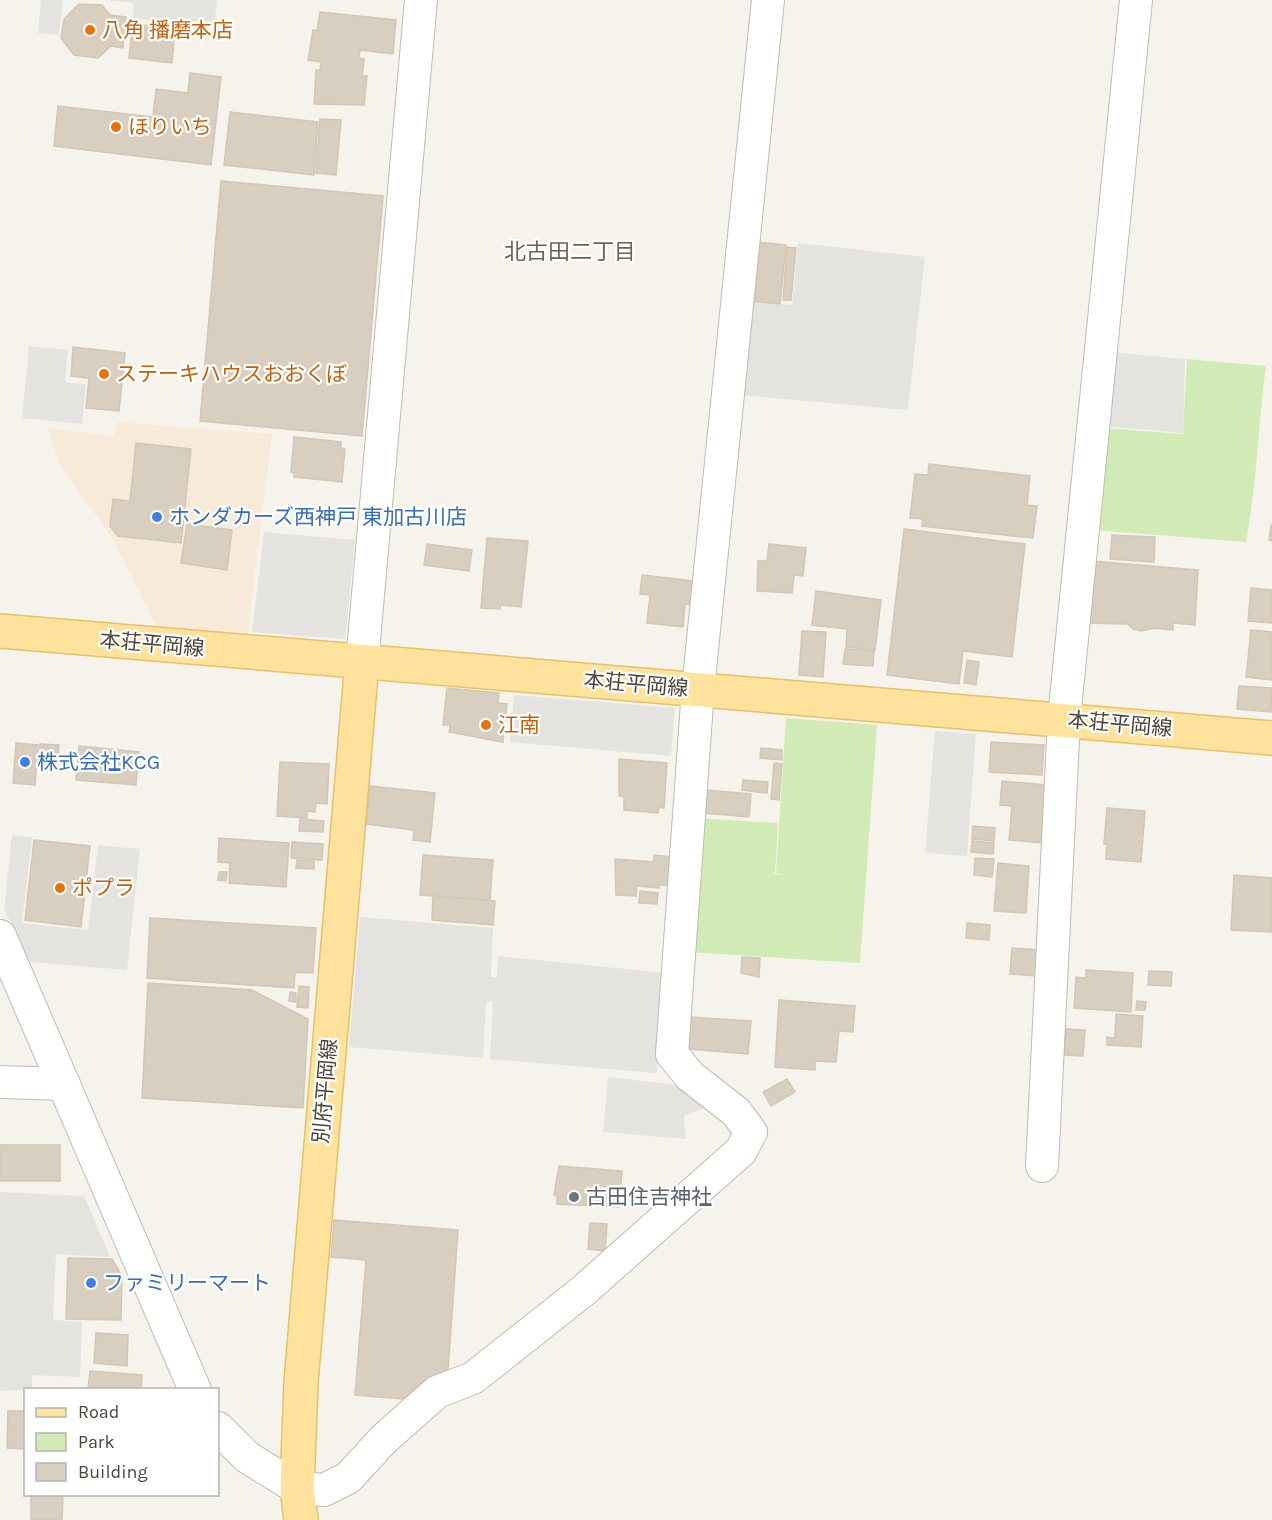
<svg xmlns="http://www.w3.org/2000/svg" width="1272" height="1520" viewBox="0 0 1272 1520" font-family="Karla,'Noto Sans JP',sans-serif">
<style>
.commercial{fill:#f7ead8}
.green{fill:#d2eab5}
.parking{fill:#e5e3e0}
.building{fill:#d8cfc1;stroke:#d3c7b4;stroke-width:1.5}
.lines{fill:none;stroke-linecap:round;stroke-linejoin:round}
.minor-casing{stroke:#c2bbae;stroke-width:34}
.major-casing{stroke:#e6c16a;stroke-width:36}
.minor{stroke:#fff;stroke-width:32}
.major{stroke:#ffe39c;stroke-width:33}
.food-dot{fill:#e8710a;stroke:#fff;stroke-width:2}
.shop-dot{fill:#3f7fe0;stroke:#fff;stroke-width:2}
.worship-dot{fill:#6b7280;stroke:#fff;stroke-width:2}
.labels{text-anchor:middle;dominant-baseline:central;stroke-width:4.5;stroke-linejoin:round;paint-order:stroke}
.food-label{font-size:21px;fill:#c56008;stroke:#fff;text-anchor:start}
.shop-label{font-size:21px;fill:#366cbe;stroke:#fff;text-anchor:start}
.street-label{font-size:21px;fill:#4b4439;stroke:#fff}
.worship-label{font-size:21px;fill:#5b616d;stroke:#fff;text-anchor:start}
.neighbourhood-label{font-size:22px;fill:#6e6250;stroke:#fff}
</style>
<rect width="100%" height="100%" fill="#f6f3ec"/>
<path class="commercial" d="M118,422L272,434L247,641L158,630L114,541L59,463L48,428L113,436Z"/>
<g class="green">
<path d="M1187,359L1266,366C1258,424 1257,484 1246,542L1094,530L1103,428L1183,434Z"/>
<path d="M786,718L877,725L860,963L689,952L698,818L778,823L775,874L788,875L776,873Z"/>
</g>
<g class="parking">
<path d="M41,0H63L59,35L38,33Z"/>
<path d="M106,0H217L214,27L133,18L134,3Z"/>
<path d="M798,243L925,257L908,410L741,395L747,301L792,305Z"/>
<path d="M29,346L68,350L65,382L86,384L82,424L22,418Z"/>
<path d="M1110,352L1185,359L1183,433L1103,426Z"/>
<path d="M264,532L355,540L345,639L252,632Z"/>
<path d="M514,695L675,708L671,756L510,742Z"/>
<path d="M935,731L976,734L967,856L925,853Z"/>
<path d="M12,835L32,837L22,923L88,930L98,845L140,849L127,970L30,962L4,909Z"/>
<path d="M360,917L493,928L491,977H497L498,956L665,973L657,1073L490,1059L493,1001L486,1002L483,1058L349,1047Z"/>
<path d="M608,1077L677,1085L706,1107L684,1116L686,1139L603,1132Z"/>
<path d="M0,1192L84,1196L110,1257L56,1254L53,1320L82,1322L80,1377L32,1375V1389L0,1391Z"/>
</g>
<g class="building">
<path d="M79,4L102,5L110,15L126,17L123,48L111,46L98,58L74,55L61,38L64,19Z"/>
<path d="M320,12L396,20L393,54L360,50L359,58L364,59L362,76H367L364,105L314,104L316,70H320L321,62L308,60L313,30L317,31Z"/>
<path d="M133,24L175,29L172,63L129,58Z"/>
<path d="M190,73L221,77L211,165L54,146L58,106L153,117L156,89L188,93Z"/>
<path d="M230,112L318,122L314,175L224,165Z"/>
<path d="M320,119L341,120L336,175L316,173Z"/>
<path d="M221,181L383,196L362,436L200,421Z"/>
<path d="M757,242L786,245L780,304L751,301Z"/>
<path d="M787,247L796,248L791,300H783Z"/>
<path d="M73,347L125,353L119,411L86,408L89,378L71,376Z"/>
<path d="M294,437L341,442V449H345L342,482L294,477V473L291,472Z"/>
<path d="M136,443L191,449L181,543L118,536L110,526L113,499L130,501Z"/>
<path d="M929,464L1030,476L1027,505L1037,506L1033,538L922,526L923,519L910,518L915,474L928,475Z"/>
<path d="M187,524L232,530L227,570L181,563Z"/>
<path d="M1271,525H1272V541L1269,540Z"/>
<path d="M904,529L1025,544L1012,657L963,651L959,684L887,675Z"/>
<path d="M1112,535L1155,537L1154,562L1110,559Z"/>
<path d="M487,538L528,541L521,607L500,605V609L481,608Z"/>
<path d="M427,544L472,550L469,571L424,565Z"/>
<path d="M769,544L806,548L803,576L794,575L792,593L757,591L758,561H767Z"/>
<path d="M1091,561L1198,570L1195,625L1173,623V630L1154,628L1141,631L1133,629L1128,624L1086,623Z"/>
<path d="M642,575L694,581L690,604H685L683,627L647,623L650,595L640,594Z"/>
<path d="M1251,588L1272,590V623L1248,621Z"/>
<path d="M816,591L881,600L875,650L846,647L847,629L812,625Z"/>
<path d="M1251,630L1272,632V680L1246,677Z"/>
<path d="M802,631L826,632L823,677L799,675Z"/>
<path d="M845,649L874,651L873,666L843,664Z"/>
<path d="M967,660L979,662L976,685L964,683Z"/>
<path d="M1239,686L1272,688L1271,712L1237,709Z"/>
<path d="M447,688L499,693L498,703L507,704L503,742L449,732L450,725H443Z"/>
<path d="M991,742L1044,745L1042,775L989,772Z"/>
<path d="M16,743L38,745L35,785L13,783Z"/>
<path d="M40,744L59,745L58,758L39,757Z"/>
<path d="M79,746L139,752L136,785L76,780Z"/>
<path d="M761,748L782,750V760L760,758Z"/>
<path d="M619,759L667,763L664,808L659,807L658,813L624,810V797L619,796Z"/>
<path d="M280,762L329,764L327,804L316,803L315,812L307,811V818L277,816Z"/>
<path d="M774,763L782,764L779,800L771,799Z"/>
<path d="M743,780L768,782L767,793L742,790Z"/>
<path d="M1002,781L1047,785L1043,843L1009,840L1012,806L1000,805Z"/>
<path d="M370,786L435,793L430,842L413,840L414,830L366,824Z"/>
<path d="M705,790L751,794L749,817L703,813Z"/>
<path d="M1107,808L1145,811L1141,862L1106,859L1107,844H1104Z"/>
<path d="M300,819L324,821L323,832L299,831Z"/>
<path d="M973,826L995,828L994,841L972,839Z"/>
<path d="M219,838L289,843L286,887L229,883L230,863L218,862Z"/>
<path d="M34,840L90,846L81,927L25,920Z"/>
<path d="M972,841L994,843L993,854L971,852Z"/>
<path d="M292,842L323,844L322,860L291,858Z"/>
<path d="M423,855L493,860L490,900L420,895Z"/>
<path d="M654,855L671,857L668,885H659V888L637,886L636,896L616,895L615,859L654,862Z"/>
<path d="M975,858L994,859L992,877L974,875Z"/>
<path d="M297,860L314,861V869L296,868Z"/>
<path d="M998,863L1029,866L1026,913L994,911Z"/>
<path d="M219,872H227L226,881L218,880Z"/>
<path d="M1234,875L1272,878V932L1231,930Z"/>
<path d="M640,891L658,893L657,904L639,903Z"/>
<path d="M433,896L495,901L493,925L432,920Z"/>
<path d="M150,918L316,928L313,973L295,972L294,988L147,978Z"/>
<path d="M967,923L990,925L989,940L966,938Z"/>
<path d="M1012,948L1038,950L1036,976L1010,974Z"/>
<path d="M742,957L760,958L759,977L741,973Z"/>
<path d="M1086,970L1133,973L1131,1012L1074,1008L1076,977L1086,978Z"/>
<path d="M1149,971L1172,972L1171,986L1148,985Z"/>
<path d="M148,983L252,990L308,1019L303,1108L142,1098Z"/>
<path d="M299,986L309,987L308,1008L297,1007Z"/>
<path d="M290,992L296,993V1002L289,1001Z"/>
<path d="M779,1000L855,1006L853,1032L839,1031L836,1062L815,1061V1070L775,1067Z"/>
<path d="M1137,1001L1146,1002L1145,1010H1136Z"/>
<path d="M1116,1014L1143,1016L1141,1047L1107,1045V1037L1115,1038Z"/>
<path d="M690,1017L751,1021L748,1054L688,1049Z"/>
<path d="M1066,1029L1085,1030L1083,1056L1064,1055Z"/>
<path d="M787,1079L795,1092L771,1106L763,1092Z"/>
<rect x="0" y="1145" width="60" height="36"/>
<path d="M559,1166L622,1171L619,1207L557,1204V1195H554Z"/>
<path d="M334,1220L458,1230L448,1371L402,1399L355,1395L366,1260L331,1257Z"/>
<path d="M590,1223L607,1224L605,1251L588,1249Z"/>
<path d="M68,1258L112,1259L122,1276L121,1320L66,1319Z"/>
<path d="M96,1333L128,1335L127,1366L94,1363Z"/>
<path d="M90,1371L142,1375L141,1390L88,1389Z"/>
<path d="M8,1411H26V1449L7,1448Z"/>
<path d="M31,1494H63L62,1520H31Z"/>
</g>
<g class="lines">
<g class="minor-casing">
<g id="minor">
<path d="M362,662L421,0"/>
<path d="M0,936L195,1390"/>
<path d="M0,1082L64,1084"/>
<path d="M1042,1166L1064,719L1136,0"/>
<path d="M218,1428L247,1457L297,1488L324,1490L348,1478L384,1439L437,1392L473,1378L583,1291L741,1151L751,1132L736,1112L690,1076L672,1054L698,689L768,0"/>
</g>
</g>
<g class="major-casing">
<g id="major">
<path d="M0,631L1272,738"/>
<path d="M301,1520L297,1488L301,1382L362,662"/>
</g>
</g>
<use href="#minor" class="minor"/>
<use href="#major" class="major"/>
</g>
<g class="food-dot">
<circle cx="90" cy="30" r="6"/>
<circle cx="116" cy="127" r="6"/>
<circle cx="104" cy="374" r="6"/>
<circle cx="486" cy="725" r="6"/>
<circle cx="60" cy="888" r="6"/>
</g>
<g class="shop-dot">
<circle cx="157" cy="517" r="6"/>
<circle cx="25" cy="762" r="6"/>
<circle cx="91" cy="1283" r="6"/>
</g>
<circle class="worship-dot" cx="574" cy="1197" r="6"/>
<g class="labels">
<g class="food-label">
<text x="102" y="30">八角 播磨本店</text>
<text x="128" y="127">ほりいち</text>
<text x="116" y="374">ステーキハウスおおくぼ</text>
<text x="498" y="725">江南</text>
<text x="72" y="888">ポプラ</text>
</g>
<g class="shop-label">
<text x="169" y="517">ホンダカーズ西神戸 東加古川店</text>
<text x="37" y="762">株式会社KCG</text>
<text x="103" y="1283">ファミリーマート</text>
</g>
<g class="street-label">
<text transform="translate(152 644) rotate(5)">本荘平岡線</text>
<text transform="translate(636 684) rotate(5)">本荘平岡線</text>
<text transform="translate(1120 724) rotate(5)">本荘平岡線</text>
<text transform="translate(325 1091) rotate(-85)">別府平岡線</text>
</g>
<g class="worship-label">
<text x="586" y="1197">古田住吉神社</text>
</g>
<g class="neighbourhood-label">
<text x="570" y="252">北古田二丁目</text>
</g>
</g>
<rect x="24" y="1388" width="195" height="108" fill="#ffffff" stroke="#b7b4b0" stroke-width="1.5"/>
<rect x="36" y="1408" width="30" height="9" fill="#ffe39c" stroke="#b7b4b0" stroke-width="1.5"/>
<text x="78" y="1418" font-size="18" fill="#4b4439">Road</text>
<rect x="36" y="1433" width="30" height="18" fill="#d2eab5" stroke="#b7b4b0" stroke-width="1.5"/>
<text x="78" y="1448" font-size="18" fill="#4b4439">Park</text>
<rect x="36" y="1463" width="30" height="18" fill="#d8cfc1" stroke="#b7b4b0" stroke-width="1.5"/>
<text x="78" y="1478" font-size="18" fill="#4b4439">Building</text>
</svg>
